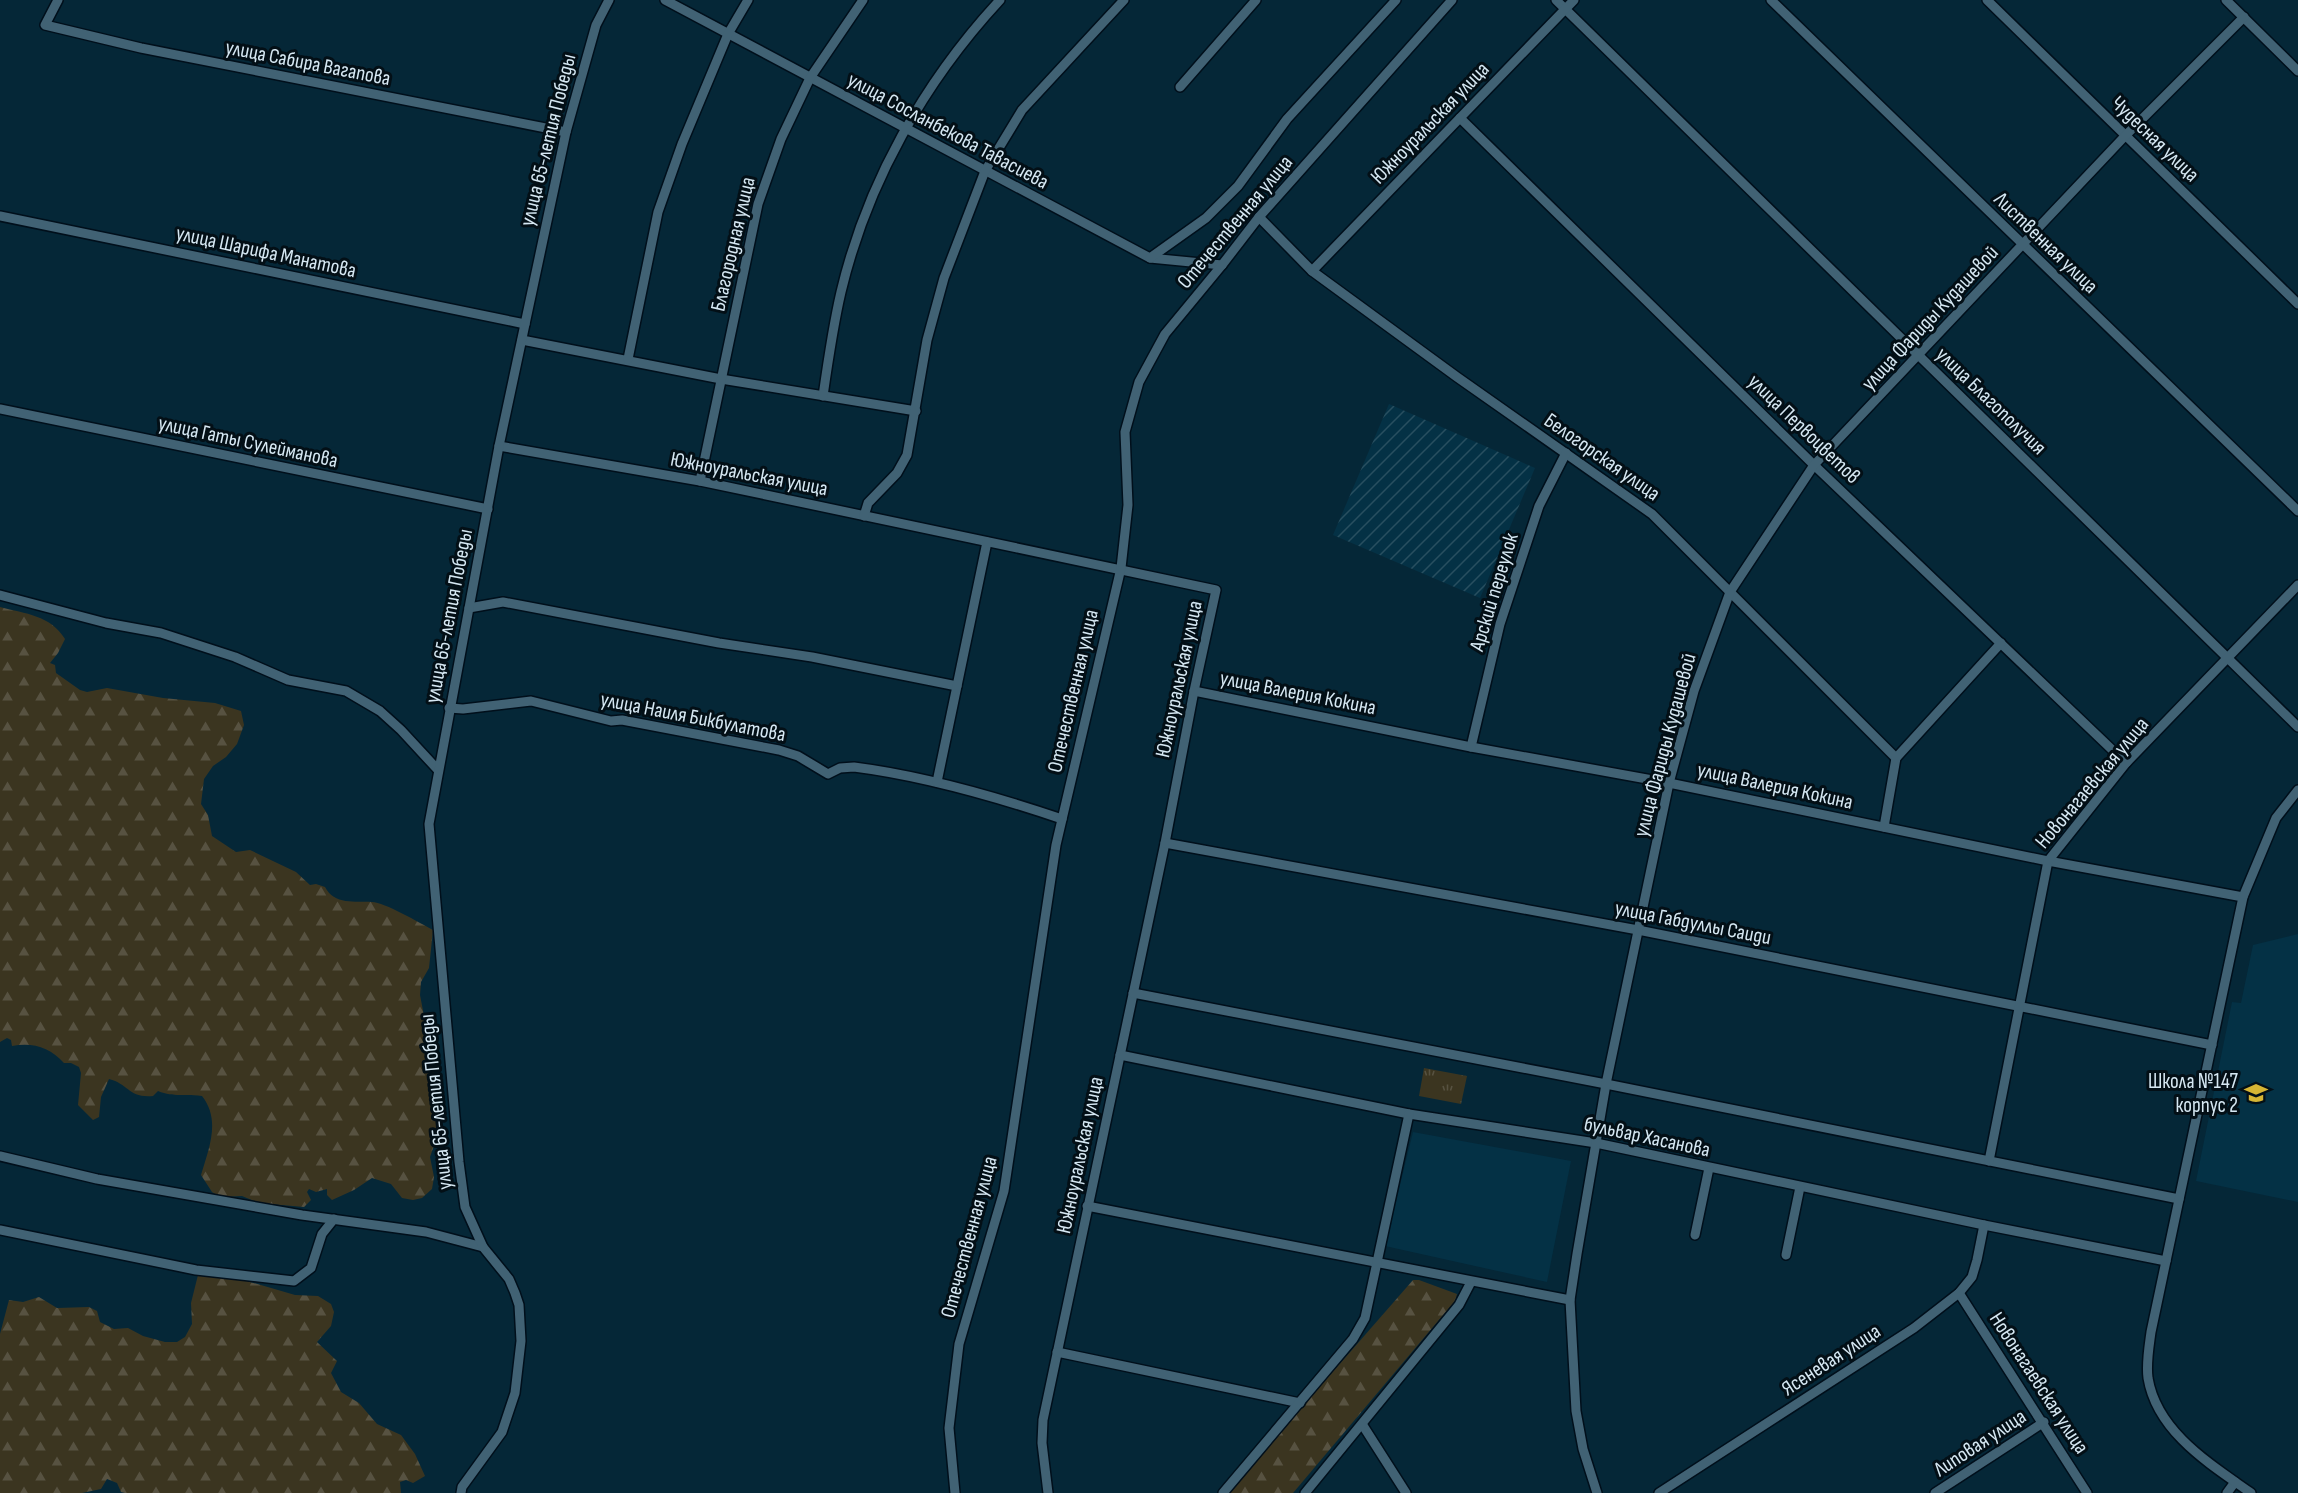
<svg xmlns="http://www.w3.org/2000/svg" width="2298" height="1493" viewBox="0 0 2298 1493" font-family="'Sofia Sans Condensed',sans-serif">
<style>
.built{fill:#043145}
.industrial{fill:url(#industrial-furrows)}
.grass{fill:url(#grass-tufts)}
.forest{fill:url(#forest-firs)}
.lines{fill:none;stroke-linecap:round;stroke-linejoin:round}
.street-casing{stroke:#000f1b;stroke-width:12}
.street{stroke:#416274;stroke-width:9}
.labels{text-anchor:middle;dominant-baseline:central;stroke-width:6;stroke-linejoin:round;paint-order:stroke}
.street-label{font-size:21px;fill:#d6e8f3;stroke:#030f16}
.poi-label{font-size:21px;fill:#d6e8f3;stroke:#030f16;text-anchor:end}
</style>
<defs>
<pattern id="industrial-furrows" width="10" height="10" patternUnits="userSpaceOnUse" patternTransform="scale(1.5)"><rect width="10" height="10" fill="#043145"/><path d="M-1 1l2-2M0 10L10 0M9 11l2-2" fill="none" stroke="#284f60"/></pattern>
<pattern id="grass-tufts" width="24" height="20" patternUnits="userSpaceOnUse" patternTransform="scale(1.5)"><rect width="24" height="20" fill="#3b3520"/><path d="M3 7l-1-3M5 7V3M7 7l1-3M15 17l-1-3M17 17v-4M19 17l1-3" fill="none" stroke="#575241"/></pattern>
<pattern id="forest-firs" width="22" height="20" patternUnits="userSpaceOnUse" patternTransform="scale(1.5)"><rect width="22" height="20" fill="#3b3520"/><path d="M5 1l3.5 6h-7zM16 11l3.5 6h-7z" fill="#575241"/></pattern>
</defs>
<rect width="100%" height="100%" fill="#052737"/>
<g class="built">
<path d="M2298,934V1202L2196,1181L2232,1002L2241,1003L2253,945Z"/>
<path d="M1413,1132L1571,1161L1547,1282L1385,1246Z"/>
</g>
<path class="industrial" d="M1389,404L1535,468L1480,598L1333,535Z"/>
<path class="grass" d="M1424,1068L1467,1076L1461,1104L1419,1096Z"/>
<g class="forest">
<path d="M0,607C26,614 50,615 65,639L58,653L50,663L55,665L56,673L80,690L87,692L107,688L163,698L215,703L241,711L244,725L237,744L226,757L213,766L204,779L201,804L208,815L212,836L236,852L250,850L296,872L310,885L316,884L325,887C334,905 355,901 372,902C384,902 420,923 433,930L429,968L421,982L420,995L433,1063L439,1131L430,1157L434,1177L432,1189L422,1198L413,1200L402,1198L391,1184L372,1178L354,1190L332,1200L327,1195V1189L316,1192L309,1189L307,1192L311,1200L304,1207L259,1203L242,1196L220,1197L212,1192L201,1175C209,1148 221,1120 202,1096C184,1093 175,1098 158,1091L153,1096C128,1098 129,1084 109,1079L101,1097L99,1117L93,1120L78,1105L81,1073L79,1067L71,1063H64C50,1047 32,1042 12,1046L11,1040L7,1038L0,1042Z"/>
<path d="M198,1275H226L295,1295L318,1296L331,1304L334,1312L331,1326L317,1342L337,1361L331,1373L341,1392L359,1403L377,1424L401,1435L415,1454L425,1476L413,1483L406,1480L400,1482L401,1493H125L121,1492L117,1483L107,1479L101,1489L82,1493H0V1334L9,1300L23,1302L39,1297L57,1308L89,1307L97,1311L100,1322L114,1329L128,1328L143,1336L165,1342H177L185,1337L192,1324L191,1303Z"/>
<path d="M1413,1280H1419L1457,1294L1455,1301L1293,1493H1227Z"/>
</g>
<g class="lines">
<g class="street-casing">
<g id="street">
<path d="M58,0L45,25L141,48L566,132"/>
<path d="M665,0L1150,258L1222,265"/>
<path d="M1556,0L2298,727"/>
<path d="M1771,0L2298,511"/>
<path d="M1987,0L2298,304"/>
<path d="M2226,0L2298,71"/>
<path d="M1180,87L1256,0"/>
<path d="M1460,118L1814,465L2126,763"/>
<path d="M0,216L525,324"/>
<path d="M1259,217L1312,271L1457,377L1652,514L1896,758"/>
<path d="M1150,258L1206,218L1238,186L1287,119L1396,0"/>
<path d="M1312,271L1574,0"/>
<path d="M522,340L721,379L916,411"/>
<path d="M628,359L658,212L682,144L728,34L748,0"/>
<path d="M823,396C828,361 833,326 841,292C867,183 924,82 1000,0"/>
<path d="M0,409L488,509"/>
<path d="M499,446L700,481L1216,590L1194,691L1165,843L1043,1420L1042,1443L1048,1493"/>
<path d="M700,481L758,204L781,139L810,78L863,0"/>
<path d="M864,516L868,503L897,473L907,455L927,340L944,278L985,171L1022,110L1124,0"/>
<path d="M0,595L106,623L161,633L235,657L288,680L346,691L380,711L401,730L438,770"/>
<path d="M469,608L503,602L719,643L812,657L957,686"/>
<path d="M1194,691L1471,747L1669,783L2048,861L2243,897"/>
<path d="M449,708L463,709L531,701L611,721L622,720L779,750L798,756L828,774L840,768L854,767C925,776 994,796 1062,819"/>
<path d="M1471,747L1500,624L1539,506L1566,453"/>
<path d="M937,782L987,542"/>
<path d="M1884,827L1896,758L2001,643"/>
<path d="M1165,843L1638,930L2212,1045"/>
<path d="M1133,993L1606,1084L2179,1199"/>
<path d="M1120,1055L1409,1114L1596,1143L1984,1225L2166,1261"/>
<path d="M0,1156L97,1179L302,1215L426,1232L483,1247L509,1279L515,1293L519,1305L521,1341L515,1393L502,1432L462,1487L461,1493"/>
<path d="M1989,1161L2048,861L2126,763L2298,585"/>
<path d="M1087,1206L1570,1300"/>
<path d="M0,1230L196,1270L294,1281L311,1268L322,1234L334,1219"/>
<path d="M1695,1235L1709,1168"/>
<path d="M483,1247L465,1207L459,1162L429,824L499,446L566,132L596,25L609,0"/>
<path d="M1786,1255L1800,1187"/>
<path d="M1959,1293L2087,1493"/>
<path d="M1057,1352L1300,1403"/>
<path d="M1362,1424L1406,1493"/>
<path d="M955,1493L949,1428L959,1344L1004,1191L1056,845L1121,568L1128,505L1125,432L1139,382L1165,334L1222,265L1259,217L1452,0"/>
<path d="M1223,1493L1353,1339L1365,1318L1409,1114"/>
<path d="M1305,1493L1459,1305L1471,1282"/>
<path d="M1597,1493L1583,1449L1576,1411L1570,1300L1577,1254L1606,1084L1669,783L1694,691L1730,592L1814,465L2125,136L2244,17"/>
<path d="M1659,1493L1914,1328L1959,1293L1972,1277L1977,1260L1984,1225"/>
<path d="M1935,1493L2044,1422"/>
<path d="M2227,1493L2235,1482"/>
<path d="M2251,1493C2210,1464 2157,1432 2148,1378C2146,1363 2149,1347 2151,1332L2243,897L2276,818L2298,790"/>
</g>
</g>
<use href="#street" class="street"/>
</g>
<defs>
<g id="school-bare" transform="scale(1.8)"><path d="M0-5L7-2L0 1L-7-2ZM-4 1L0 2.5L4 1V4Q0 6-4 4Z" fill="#d6b534" stroke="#030f16" stroke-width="2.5" paint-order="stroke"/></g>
</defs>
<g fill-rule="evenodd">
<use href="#school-bare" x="2256" y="1093"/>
</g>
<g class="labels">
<g class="street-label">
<text transform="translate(308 63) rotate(11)">улица Сабира Вагапова</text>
<text transform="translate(1430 123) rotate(-46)">Южноуральская улица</text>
<text transform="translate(948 131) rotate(28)">улица Сосланбекова Тавасиева</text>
<text transform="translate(2155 139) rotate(44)">Чудесная улица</text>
<text transform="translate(548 140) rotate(-76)">улица 65-летия Победы</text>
<text transform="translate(1235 222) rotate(-50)">Отечественная улица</text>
<text transform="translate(2046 243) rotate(44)">Лиственная улица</text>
<text transform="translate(733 244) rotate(-77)">Благородная улица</text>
<text transform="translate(266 252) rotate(12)">улица Шарифа Манатова</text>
<text transform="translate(1930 318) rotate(-47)">улица Фариды Кудашевой</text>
<text transform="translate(1991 401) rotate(44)">улица Благополучия</text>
<text transform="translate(1804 429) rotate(44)">улица Первоцветов</text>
<text transform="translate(248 442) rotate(12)">улица Гаты Сулейманова</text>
<text transform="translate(1602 457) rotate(35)">Белогорская улица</text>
<text transform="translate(749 474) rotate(11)">Южноуральская улица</text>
<text transform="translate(1494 592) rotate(-73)">Арский переулок</text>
<text transform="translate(449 616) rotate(-79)">улица 65-летия Победы</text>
<text transform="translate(1179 679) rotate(-78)">Южноуральская улица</text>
<text transform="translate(1073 691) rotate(-77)">Отечественная улица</text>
<text transform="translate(1298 693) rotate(11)">улица Валерия Кокина</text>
<text transform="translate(693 717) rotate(11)">улица Наиля Бикбулатова</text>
<text transform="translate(1665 745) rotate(-75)">улица Фариды Кудашевой</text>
<text transform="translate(2092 783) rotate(-50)">Новонагаевская улица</text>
<text transform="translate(1775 786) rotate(12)">улица Валерия Кокина</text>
<text transform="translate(1693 923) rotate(11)">улица Габдуллы Саиди</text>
<text transform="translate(436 1102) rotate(-96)">улица 65-летия Победы</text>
<text transform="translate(1647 1137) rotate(12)">бульвар Хасанова</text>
<text transform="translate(1080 1155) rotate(-78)">Южноуральская улица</text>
<text transform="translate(969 1237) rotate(-75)">Отечественная улица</text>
<text transform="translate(1831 1360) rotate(-33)">Ясеневая улица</text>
<text transform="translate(2039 1383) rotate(57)">Новонагаевская улица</text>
<text transform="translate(1980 1443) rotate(-33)">Липовая улица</text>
</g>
<g class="poi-label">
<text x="2238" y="1081">Школа №147<tspan x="2238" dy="24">корпус 2</tspan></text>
</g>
</g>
</svg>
